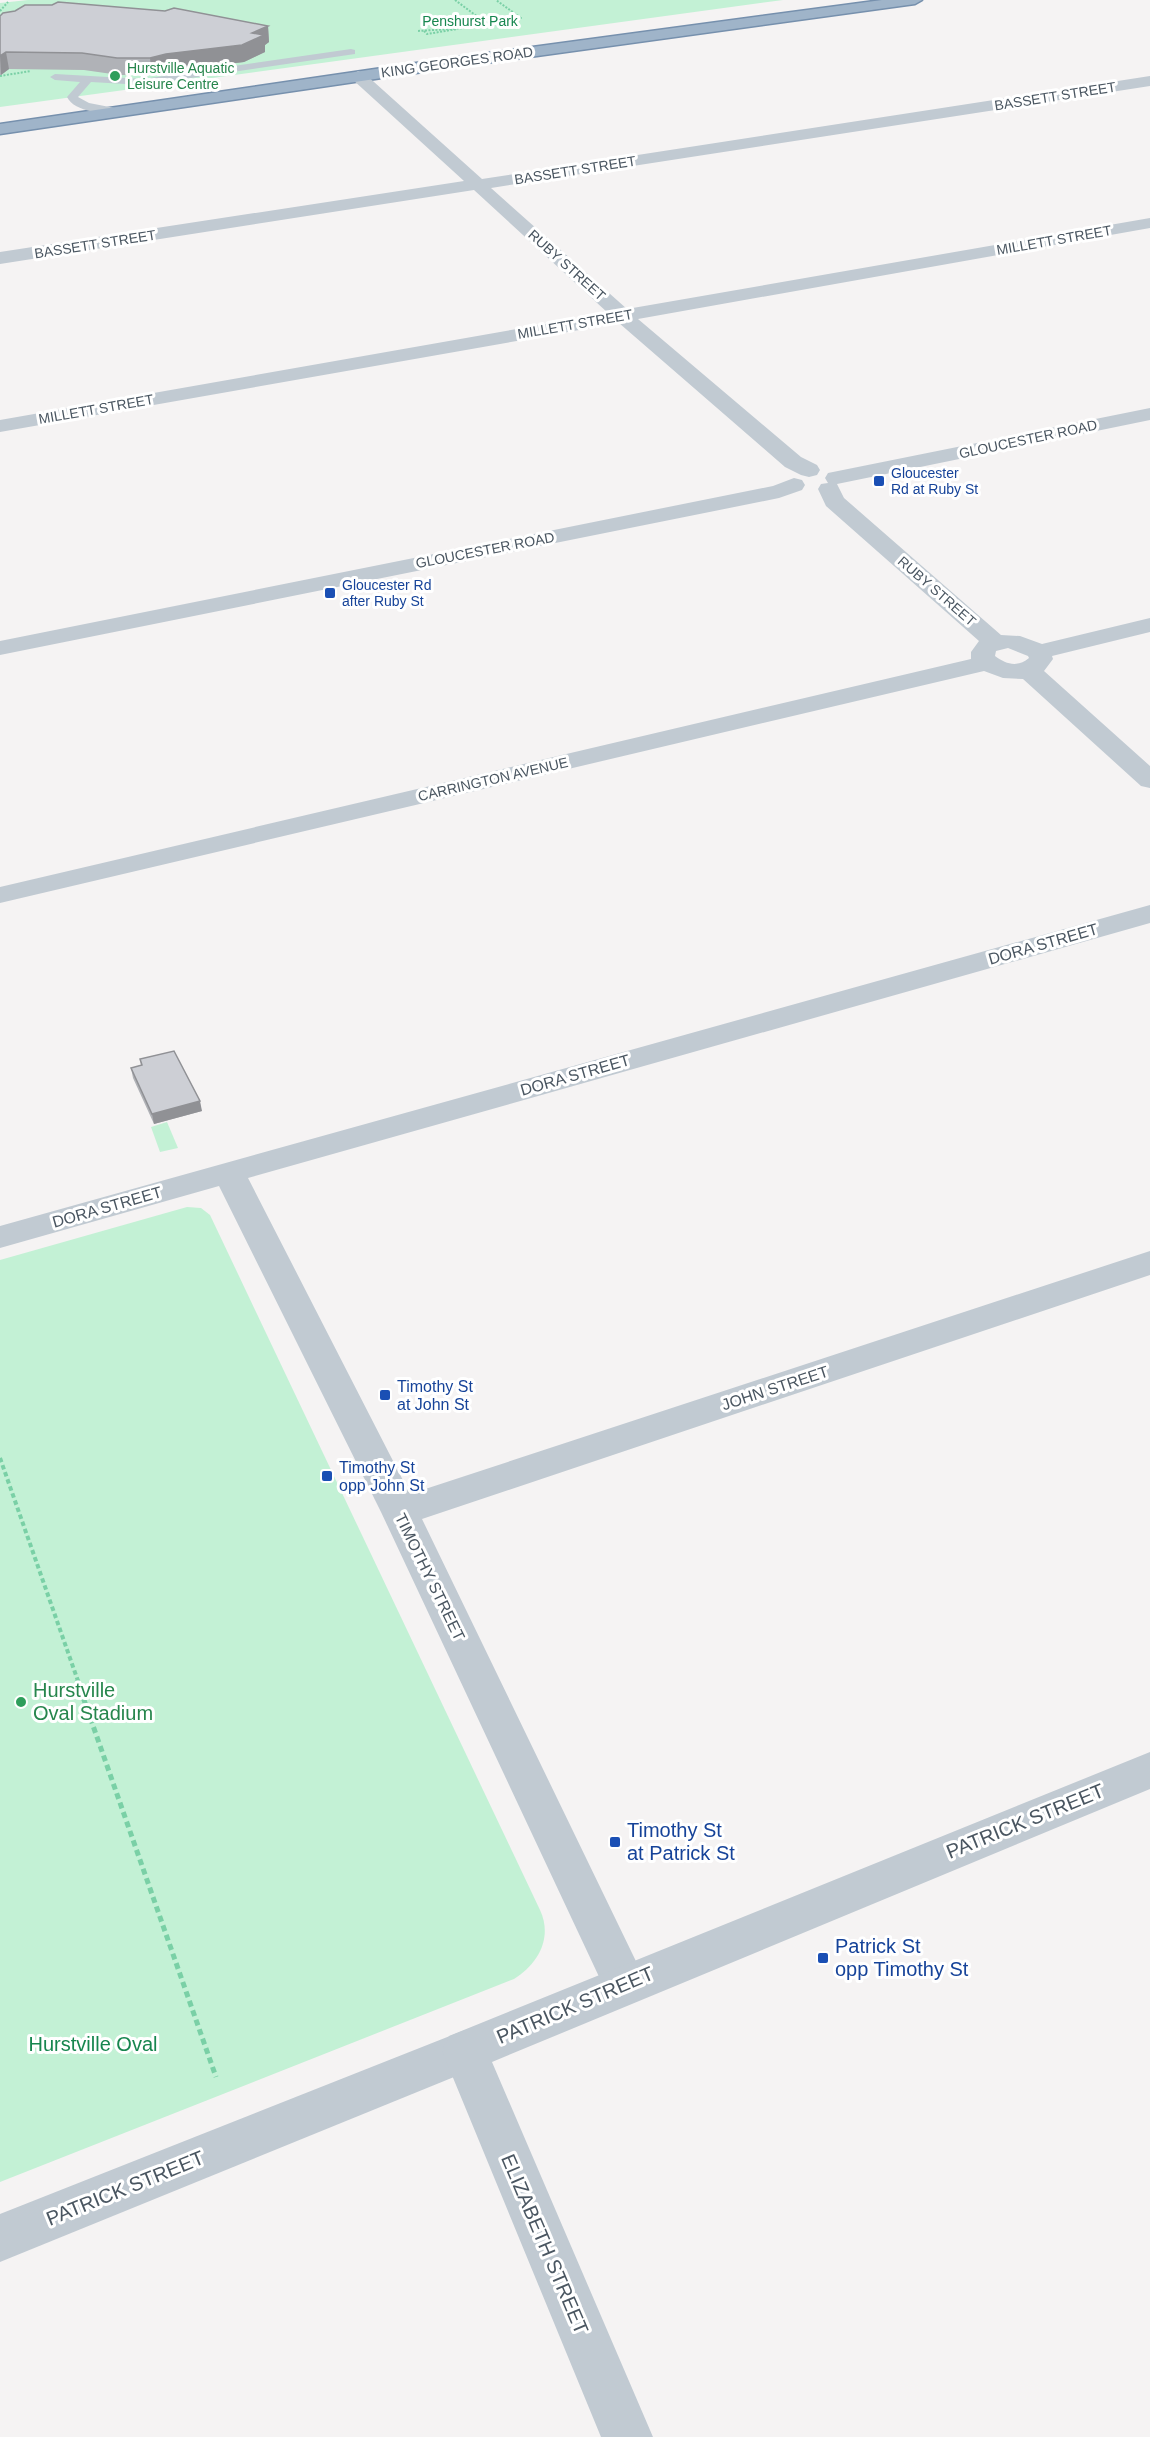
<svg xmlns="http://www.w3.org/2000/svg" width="1150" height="2437" viewBox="0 0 1150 2437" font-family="Helvetica,sans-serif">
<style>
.green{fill:#c3f1d5}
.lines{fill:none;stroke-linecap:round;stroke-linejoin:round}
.trunk-casing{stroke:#7690ad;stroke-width:3}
.path-far2{stroke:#7ad0a6;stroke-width:2;stroke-dasharray:2 1.5;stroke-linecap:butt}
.path-far1{stroke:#7ad0a6;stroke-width:4;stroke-dasharray:4.5 3;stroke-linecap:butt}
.path{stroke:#7ad0a6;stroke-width:5;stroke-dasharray:6 4;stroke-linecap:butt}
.service{fill:#c1cad2;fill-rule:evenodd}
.minor{fill:#c1cad2;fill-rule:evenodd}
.tertiary{fill:#c1cad2;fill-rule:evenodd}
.trunk{fill:#9fb4c9;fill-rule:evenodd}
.wall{fill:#b0b2b7}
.shaded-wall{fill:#909195}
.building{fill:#cdcfd5;stroke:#909195;stroke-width:1.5}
.leisure-dot{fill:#2e9e5b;stroke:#fff;stroke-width:2}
.transit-dot{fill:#1a4fb4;stroke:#fff;stroke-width:2}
.labels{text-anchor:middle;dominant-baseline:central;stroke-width:6;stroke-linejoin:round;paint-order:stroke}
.far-park-label{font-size:14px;fill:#17864f;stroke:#fff}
.far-street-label{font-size:14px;fill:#4a5661;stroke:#fff}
.far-leisure-label{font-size:14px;fill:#27864d;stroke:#fff;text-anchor:start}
.far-transit-label{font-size:14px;fill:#164399;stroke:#fff;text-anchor:start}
.street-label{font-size:16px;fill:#4a5661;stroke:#fff}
.transit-label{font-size:16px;fill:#164399;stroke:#fff;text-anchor:start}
.near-leisure-label{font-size:20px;fill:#27864d;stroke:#fff;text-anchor:start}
.near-street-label{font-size:20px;fill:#4a5661;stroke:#fff}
.near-transit-label{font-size:20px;fill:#164399;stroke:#fff;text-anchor:start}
.near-park-label{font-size:20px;fill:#17864f;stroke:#fff}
</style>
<rect width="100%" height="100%" fill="#f5f3f3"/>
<g class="green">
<path d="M28,0H783L0,107V3Z"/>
<path d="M167,1122L178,1148L160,1152L151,1127Z"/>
<path d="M187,1207L201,1208L210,1215L540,1910C553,1938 538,1964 514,1979L0,2182V1260Z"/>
</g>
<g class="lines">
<g class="trunk-casing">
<path id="trunk" d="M882,0H922L915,4L457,67L0,134V124L457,57Z"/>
</g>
<g class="path-far2">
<path d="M455,0L486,23L462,26"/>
<path d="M0,11L8,2"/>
<path d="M486,23L521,18L496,0"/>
<path d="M418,31L465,28L458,23"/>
<path d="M424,31L427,34L457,29"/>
<path d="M0,76L31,71"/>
</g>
<path class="path-far1" d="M0,1458L78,1681"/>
<path class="path" d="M77,1680L216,2077"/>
<path class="service" d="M351,49L355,50V54L143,85L91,82L78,97L89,103L125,110L127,112L121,115C105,113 75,113 67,97L80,82L55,80L50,77L55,74L143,79Z"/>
<g class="minor">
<path d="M358,71L364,73L482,179L1150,76V86L491,188L627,309L1150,218V228L638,319L801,457L817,465L820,470L817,475L809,477L801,475L785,467L619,323L0,432V420L608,313L474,190L0,264V252L464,181L352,79L350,76Z"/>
<path d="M1150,408V420L837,484L844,498L1001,635L1020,636L1042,644L1150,618V632L1052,656L1053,659L1044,671L1150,766V788L1141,786L1023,679L1003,678L984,671L0,903V887L971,659V652L979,641L826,506L818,489L821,484L828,483L825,478L828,473ZM1008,648L1028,656L1029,658C1017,668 1006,664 995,656L996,651Z"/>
<path d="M794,478L802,480L805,485L802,490L779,498L0,655V641L773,486Z"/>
<path d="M1150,905V923L248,1178L410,1494L1150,1251V1275L422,1519L647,1984L641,1998L625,2004L609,1998L381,1512L219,1186L0,1248V1226Z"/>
<path d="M465,2030L481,2036L488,2051L481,2066L0,2262V2214Z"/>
</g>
<path class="tertiary" d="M1150,1752V1789L492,2062L653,2437H601L442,2051L449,2036Z"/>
<use href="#trunk" class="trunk"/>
</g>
<g class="wall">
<path d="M0,16L268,26L269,42L265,45V52L244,62L168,71L152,75H119L84,70L9,69L1,75H0Z"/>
<path d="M140,1059L202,1111L154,1124L133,1078L131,1068L141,1065Z"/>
</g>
<g class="shaded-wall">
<path d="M268,26L269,42L265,45V52L244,62L168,71L152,75L150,58L252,33Z"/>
<path d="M6,52L9,69L1,75L0,56Z"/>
<path d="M200,1101L202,1111L154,1124L152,1114Z"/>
</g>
<g class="building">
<path d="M58,2L165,11L174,8L268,26L252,33L264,35L242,45L166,54L150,58H117L82,53L6,52L0,56V16L3,13L15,11L25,5H52Z"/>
<path d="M174,1051L200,1101L152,1114L131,1068L142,1065L140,1059Z"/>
</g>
<g class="leisure-dot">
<circle cx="115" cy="76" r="6"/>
<circle cx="21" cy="1702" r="6"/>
</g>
<g class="transit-dot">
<rect x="873" y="475" width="12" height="12" rx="3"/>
<rect x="324" y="587" width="12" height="12" rx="3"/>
<rect x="379" y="1389" width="12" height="12" rx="3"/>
<rect x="321" y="1470" width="12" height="12" rx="3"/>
<rect x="609" y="1836" width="12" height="12" rx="3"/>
<rect x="817" y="1952" width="12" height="12" rx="3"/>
</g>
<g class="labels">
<g class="far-park-label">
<text x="470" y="21">Penshurst Park</text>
</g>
<g class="far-street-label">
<text transform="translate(457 62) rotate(-8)">KING GEORGES ROAD</text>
<text transform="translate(1055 96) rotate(-9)">BASSETT STREET</text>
<text transform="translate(575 170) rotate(-9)">BASSETT STREET</text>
<text transform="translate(1054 240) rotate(-10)">MILLETT STREET</text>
<text transform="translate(95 244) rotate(-9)">BASSETT STREET</text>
<text transform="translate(567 265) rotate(42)">RUBY STREET</text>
<text transform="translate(575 324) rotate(-10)">MILLETT STREET</text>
<text transform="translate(96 409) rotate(-10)">MILLETT STREET</text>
<text transform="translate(1028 439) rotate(-12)">GLOUCESTER ROAD</text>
<text transform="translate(485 550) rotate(-11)">GLOUCESTER ROAD</text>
<text transform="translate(937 591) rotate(41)">RUBY STREET</text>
<text transform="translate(493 779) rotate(-13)">CARRINGTON AVENUE</text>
</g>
<g class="far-leisure-label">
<text x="127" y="68">Hurstville Aquatic<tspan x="127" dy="16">Leisure Centre</tspan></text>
</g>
<g class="far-transit-label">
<text x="891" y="473">Gloucester<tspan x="891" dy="16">Rd at Ruby St</tspan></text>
<text x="342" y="585">Gloucester Rd<tspan x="342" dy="16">after Ruby St</tspan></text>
</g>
<g class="street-label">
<text transform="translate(1043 944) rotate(-16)">DORA STREET</text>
<text transform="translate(575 1075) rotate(-16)">DORA STREET</text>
<text transform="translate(107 1207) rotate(-16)">DORA STREET</text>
<text transform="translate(775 1388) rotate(-18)">JOHN STREET</text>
<text transform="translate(430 1577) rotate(64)">TIMOTHY STREET</text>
</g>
<g class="transit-label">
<text x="397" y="1386">Timothy St<tspan x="397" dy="18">at John St</tspan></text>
<text x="339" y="1467">Timothy St<tspan x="339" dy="18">opp John St</tspan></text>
</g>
<g class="near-leisure-label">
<text x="33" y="1690">Hurstville<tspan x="33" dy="23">Oval Stadium</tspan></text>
</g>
<g class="near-street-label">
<text transform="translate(1025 1821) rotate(-22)">PATRICK STREET</text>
<text transform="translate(575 2005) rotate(-23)">PATRICK STREET</text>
<text transform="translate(125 2188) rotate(-22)">PATRICK STREET</text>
<text transform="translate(545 2244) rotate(67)">ELIZABETH STREET</text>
</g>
<g class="near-transit-label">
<text x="627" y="1830">Timothy St<tspan x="627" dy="23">at Patrick St</tspan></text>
<text x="835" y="1946">Patrick St<tspan x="835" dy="23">opp Timothy St</tspan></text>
</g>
<g class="near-park-label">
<text x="93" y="2044">Hurstville Oval</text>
</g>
</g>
</svg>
